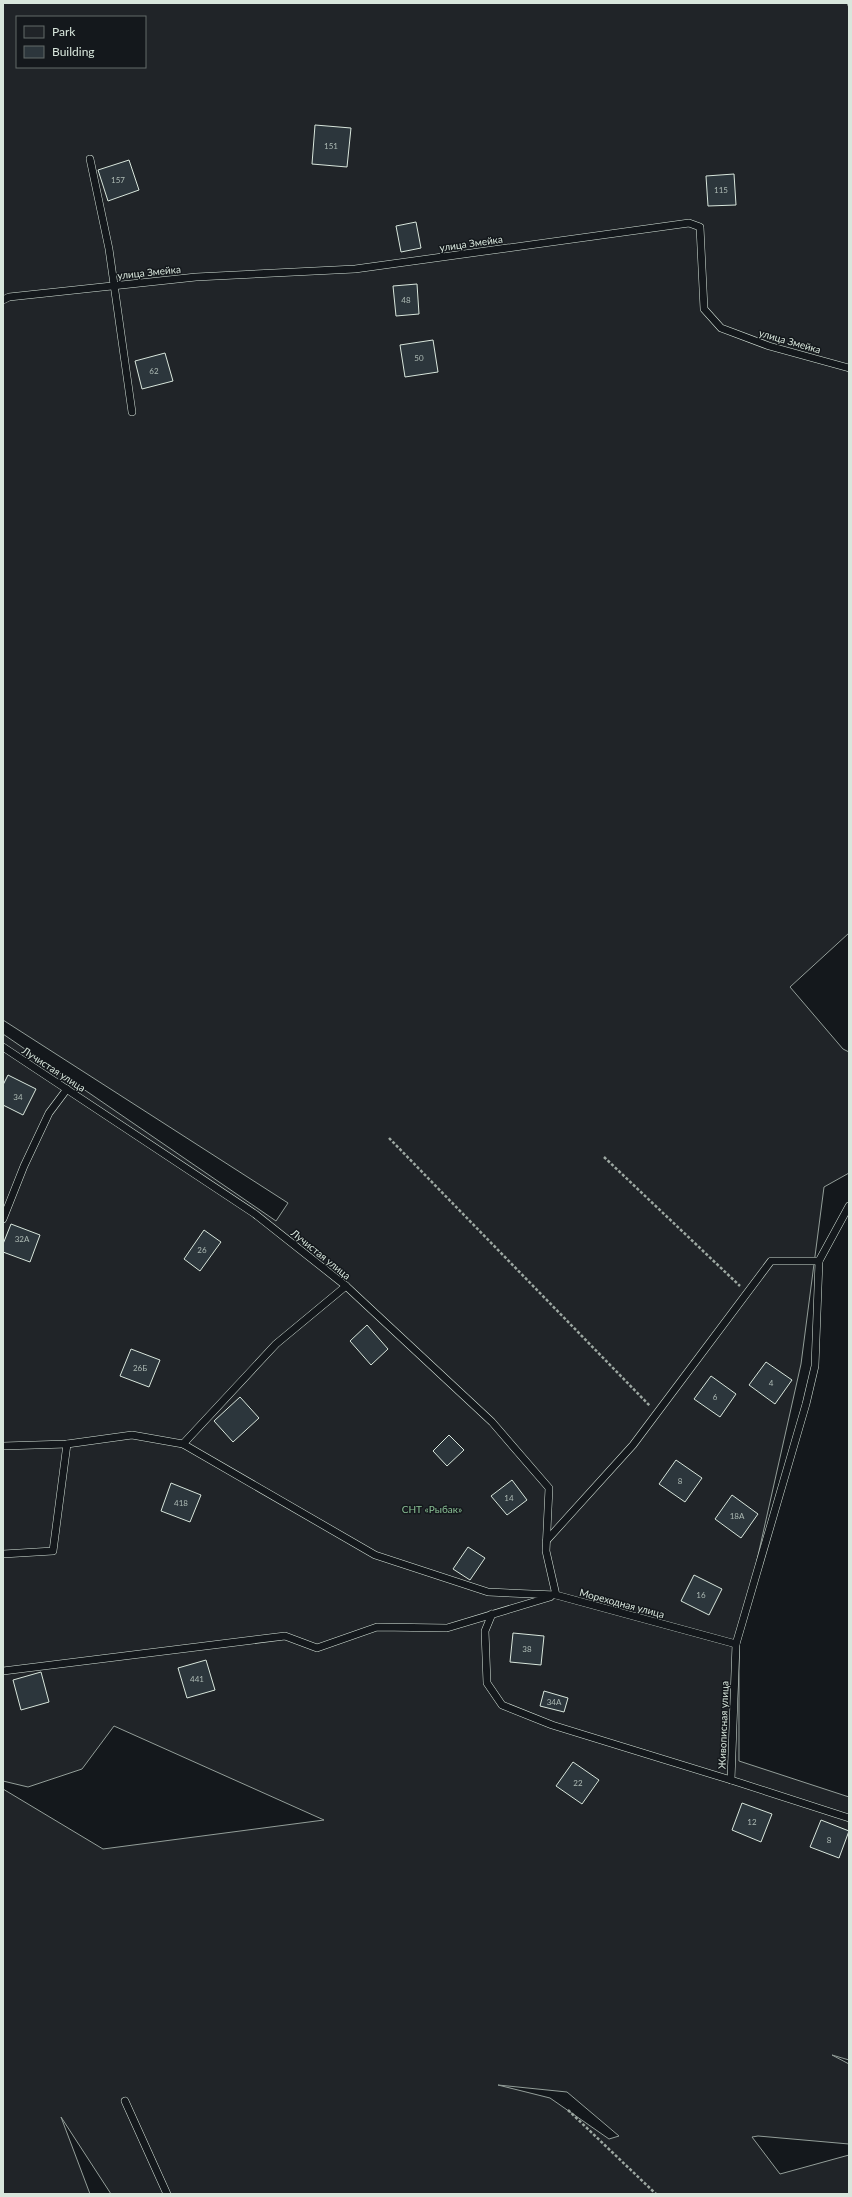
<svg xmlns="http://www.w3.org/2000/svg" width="852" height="2197" viewBox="0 0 852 2197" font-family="Lato,sans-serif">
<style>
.green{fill:#202428;stroke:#939e99;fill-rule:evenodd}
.building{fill:#2c363c;stroke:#d8e6dc}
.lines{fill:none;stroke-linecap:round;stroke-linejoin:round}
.lane-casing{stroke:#d8e6dc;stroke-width:8}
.path{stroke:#9da8a2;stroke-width:2.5;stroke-dasharray:3 2;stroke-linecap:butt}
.lane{stroke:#14181c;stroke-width:7}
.labels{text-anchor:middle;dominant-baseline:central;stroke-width:3;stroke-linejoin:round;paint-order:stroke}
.number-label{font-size:8px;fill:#adbab4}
.street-label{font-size:10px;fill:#d8e6dc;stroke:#14181c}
.park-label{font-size:10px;fill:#8ac095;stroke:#14181c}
</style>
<rect width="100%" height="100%" fill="#14181c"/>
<path class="green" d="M3,3H849V933L790,987L843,1049L849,1052V1173L824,1187L801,1364L739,1640V1761L849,1797V2060L832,2055L849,2064V2144L758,2136L752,2137L780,2174L849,2155V2194H111L61,2117L90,2194H3V1789L103,1849L324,1820L114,1726L82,1769L28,1787L3,1781V1034L276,1221L288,1203L3,1020ZM17,17H145V67H17ZM498,2085L567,2092L619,2136L609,2139L550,2098Z"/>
<g class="building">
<path d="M315,125L351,128L347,167L312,164Z"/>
<path d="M129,160L139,190L108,201L98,170Z"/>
<path d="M734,174L736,205L708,206L706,176Z"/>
<path d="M416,222L421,248L401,252L396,226Z"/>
<path d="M417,284L419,314L396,316L393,286Z"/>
<path d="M433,340L438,372L405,377L400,345Z"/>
<path d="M165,353L173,381L142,389L135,361Z"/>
<path d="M8,1075L36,1089L23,1115L3,1105V1085Z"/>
<path d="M11,1224L40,1235L30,1262L3,1252V1244Z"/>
<path d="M204,1230L221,1242L200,1271L184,1259Z"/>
<path d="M367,1325L388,1349L371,1365L350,1341Z"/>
<path d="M131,1349L160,1360L149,1387L120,1376Z"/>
<path d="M766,1362L792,1380L775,1404L749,1385Z"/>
<path d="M711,1376L736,1394L720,1417L694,1399Z"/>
<path d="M240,1397L259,1418L233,1442L214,1421Z"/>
<path d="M449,1435L464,1450L447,1466L433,1451Z"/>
<path d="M676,1460L702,1478L685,1502L659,1484Z"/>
<path d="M512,1480L527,1500L507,1515L491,1496Z"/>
<path d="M171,1483L201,1495L190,1522L161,1511Z"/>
<path d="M732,1495L758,1514L741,1538L715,1519Z"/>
<path d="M468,1547L485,1558L470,1580L453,1569Z"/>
<path d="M694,1575L722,1589L709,1615L681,1601Z"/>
<path d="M513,1633L544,1636L541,1665L510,1662Z"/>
<path d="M206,1660L215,1690L187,1698L178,1668Z"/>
<path d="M41,1672L49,1702L21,1710L13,1680Z"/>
<path d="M544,1691L568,1698L564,1712L540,1706Z"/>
<path d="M573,1762L599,1780L582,1804L556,1786Z"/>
<path d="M742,1803L772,1814L761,1842L732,1830Z"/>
<path d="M821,1820L849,1831L839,1858L810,1847Z"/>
</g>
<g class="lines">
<g class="lane-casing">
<g id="lane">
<path d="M90,159L109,249L132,412"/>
<path d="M3,300L9,297L196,277L355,269L689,223L700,227L704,309L721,328L769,346L849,368"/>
<path d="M3,1047L255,1214L346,1286L492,1422L549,1488L546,1551L556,1595L736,1644"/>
<path d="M849,1206L819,1261L815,1366L806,1404L736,1644L731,1780L849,1818"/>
<path d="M3,1219L24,1166L49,1113L67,1089"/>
<path d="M183,1444L276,1344L346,1286"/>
<path d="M3,1446L67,1444L132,1435L183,1444L375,1555L488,1592L556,1595"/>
<path d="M547,1540L633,1445L771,1261H819"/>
<path d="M3,1554L53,1551L67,1444"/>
<path d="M492,1614L485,1631L487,1683L502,1705L552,1725L731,1780"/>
<path d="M3,1671L285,1636L317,1648L377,1627L447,1628L550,1597"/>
<path d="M125,2101L167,2194"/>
</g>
</g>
<g class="path">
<path d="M848,3L849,6"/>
<path d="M389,1138L650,1406"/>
<path d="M604,1157L740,1286"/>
<path d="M568,2110L656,2194"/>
</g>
<use href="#lane" class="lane"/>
</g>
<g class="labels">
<g class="number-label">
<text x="331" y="146">151</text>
<text x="118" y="180">157</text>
<text x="721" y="190">115</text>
<text x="406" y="300">48</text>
<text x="419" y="358">50</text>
<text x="154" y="371">62</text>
<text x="18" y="1097">34</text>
<text x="22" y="1239">32А</text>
<text x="202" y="1250">26</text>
<text x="140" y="1368">26Б</text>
<text x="771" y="1383">4</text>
<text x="715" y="1397">6</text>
<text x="680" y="1481">8</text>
<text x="509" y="1498">14</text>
<text x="181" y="1503">418</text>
<text x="737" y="1516">18А</text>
<text x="701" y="1595">16</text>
<text x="527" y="1649">38</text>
<text x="197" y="1679">441</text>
<text x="554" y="1702">34А</text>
<text x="578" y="1783">22</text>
<text x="752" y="1822">12</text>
<text x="829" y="1840">8</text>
</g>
<g class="street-label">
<text transform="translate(471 243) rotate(-8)">улица Змейка</text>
<text transform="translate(149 272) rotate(-6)">улица Змейка</text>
<text transform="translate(790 341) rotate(16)">улица Змейка</text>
<text transform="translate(54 1069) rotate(33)">Лучистая улица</text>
<text transform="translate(321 1254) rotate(39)">Лучистая улица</text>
<text transform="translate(622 1603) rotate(15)">Мореходная улица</text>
<text transform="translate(723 1725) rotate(-88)">Живописная улица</text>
</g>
<g class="park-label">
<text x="432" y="1509">СНТ «Рыбак»</text>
</g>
</g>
<rect width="852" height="2197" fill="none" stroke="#d8e6dc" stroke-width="8"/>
<rect x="16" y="16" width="130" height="52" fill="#14181c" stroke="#626a69"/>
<rect x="24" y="26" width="20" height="12" fill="#202428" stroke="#626a69"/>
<text x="52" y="36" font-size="12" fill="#d8e6dc">Park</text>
<rect x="24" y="46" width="20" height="12" fill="#2c363c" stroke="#626a69"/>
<text x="52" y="56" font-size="12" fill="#d8e6dc">Building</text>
</svg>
